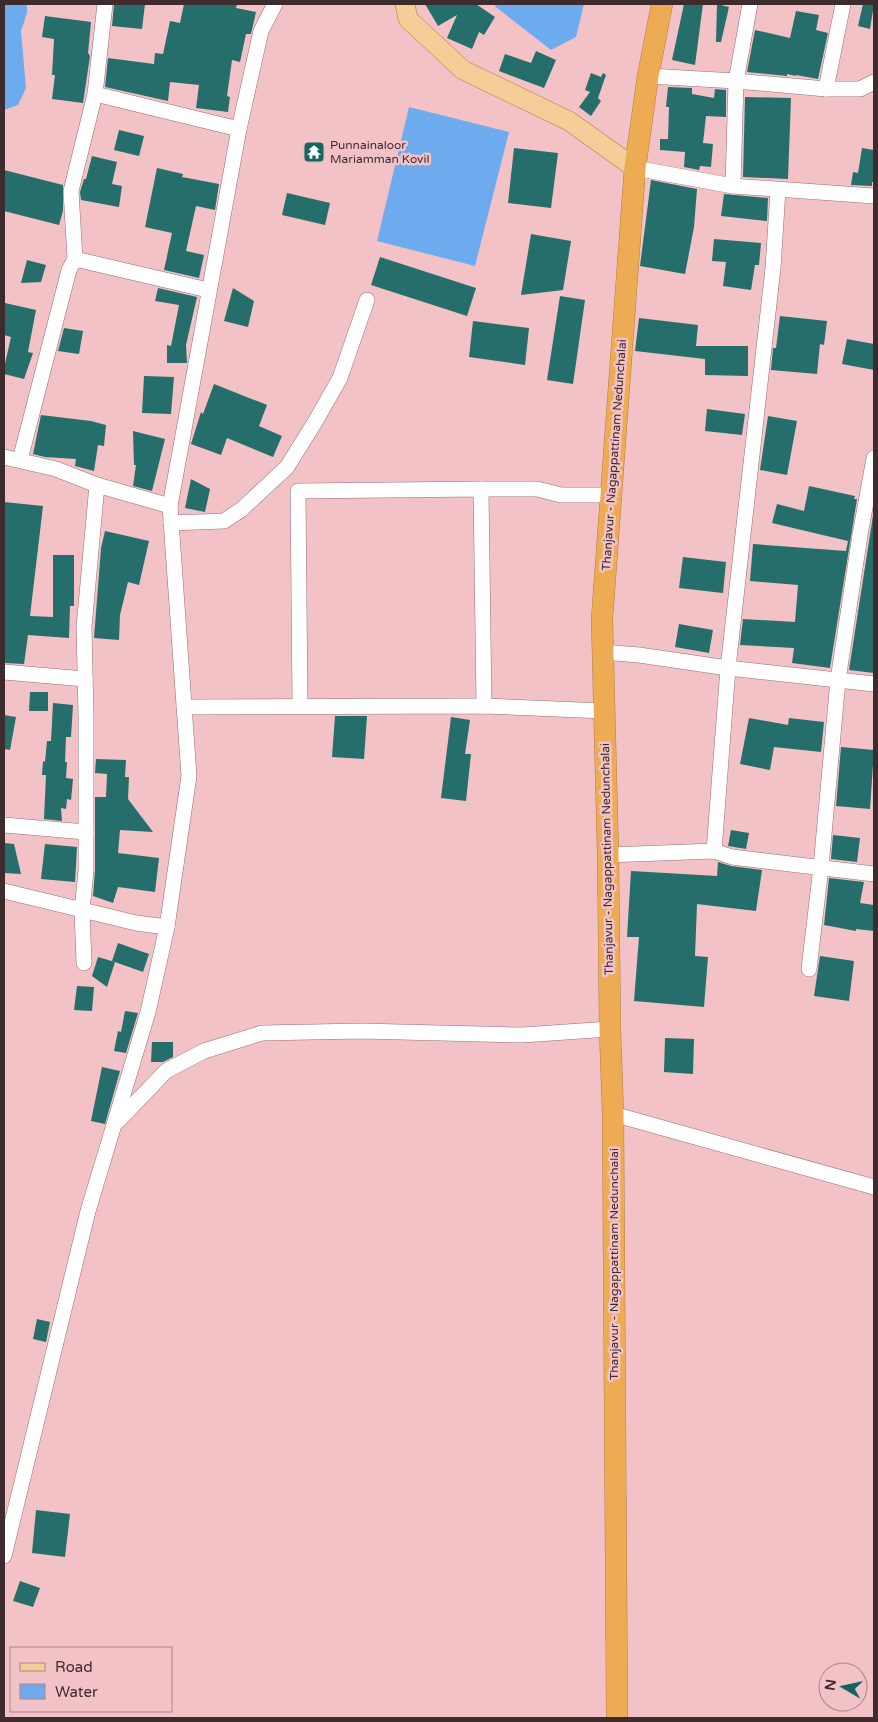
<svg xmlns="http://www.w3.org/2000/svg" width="878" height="1722" viewBox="0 0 878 1722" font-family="'Varela Round',sans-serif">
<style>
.water{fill:#6eabee}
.building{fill:#256e6b}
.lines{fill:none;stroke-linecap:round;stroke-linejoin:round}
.minor-casing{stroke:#996d72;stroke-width:16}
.major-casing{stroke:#b07e46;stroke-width:20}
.highway-casing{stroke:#b07e46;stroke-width:22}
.minor{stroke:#fff;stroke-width:15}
.major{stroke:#f4cd98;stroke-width:19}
.highway{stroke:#edab53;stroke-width:21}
.labels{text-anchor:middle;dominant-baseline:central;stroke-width:5;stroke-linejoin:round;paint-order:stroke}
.poi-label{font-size:12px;fill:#3e2b2d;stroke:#f3c2c6;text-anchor:start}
.street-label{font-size:12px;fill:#3e2b2d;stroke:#f3c2c6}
</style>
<rect width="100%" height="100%" fill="#f3c2c6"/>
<g class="water">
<path d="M4,4H27V13L21,31L26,88L18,105L4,110Z"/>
<path d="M494,4H584L576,37L551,50L496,7Z"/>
<path d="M409,107L509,132L475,266L377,241Z"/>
</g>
<g class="building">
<path d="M114,4H145L142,29L112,26Z"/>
<path d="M184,4H237L236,8L256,12L251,34H246L240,62L232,60L227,96L230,97L228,112L196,108L199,85L170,82L168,101L105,87L108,58L154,64L155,53L163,54L170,21L180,23Z"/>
<path d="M425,4H476L495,17L484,35L479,32L472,49L447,38L457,15L438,26Z"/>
<path d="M684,4H703L695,65L672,60Z"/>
<path d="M717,4L729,7L721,42H716Z"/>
<path d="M863,4H874L870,29L858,26Z"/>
<path d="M796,11L819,15L816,30L828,33L818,79L796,75V76L787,74V76L747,72L755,30L790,38Z"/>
<path d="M45,16L91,22L88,53L90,56L83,103L52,99L55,75H52L54,39L42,37Z"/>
<path d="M536,51L556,60L544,88L499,71L505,54L531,63Z"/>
<path d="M591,73L601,77L603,73L606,75L598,98L601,101L591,116L579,107L590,92L585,90Z"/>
<path d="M668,87L692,88V94L714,98L715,89L726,90V117L706,116L703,143L713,144L711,167L700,166L699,170L684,167L685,152L660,150V139H668L669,107H666Z"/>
<path d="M745,97L791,98L788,179L743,177Z"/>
<path d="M119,130L144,136L139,156L114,150Z"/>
<path d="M514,148L558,153L551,208L508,203Z"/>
<path d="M862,148L874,150V182H872V186L851,185L853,172L858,173Z"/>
<path d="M92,156L117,162L112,184L122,186L119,207L81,200L80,192L84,179H86Z"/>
<path d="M157,168L183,174L182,177L219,184L215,210L196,206L186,251L204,255L199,278L164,270L172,233L145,227Z"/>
<path d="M4,170L63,185V211L59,225L4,211Z"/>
<path d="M651,180L697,189L694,227L685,274L640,266Z"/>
<path d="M287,193L330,203L325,225L282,215Z"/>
<path d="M724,194L768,198L767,221L721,216Z"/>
<path d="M531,234L571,241L563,290L521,295Z"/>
<path d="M714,239L761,243L759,265H755L751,290L723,286L726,262L712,261Z"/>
<path d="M380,257L476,288L467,316L371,285Z"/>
<path d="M27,260L46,265L41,282L21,283Z"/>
<path d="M158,288L197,297L186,345L187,363H167V345L171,346L179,305L155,301Z"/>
<path d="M233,288L254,301L248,327L224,321Z"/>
<path d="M560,296L585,300L573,384L547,380Z"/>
<path d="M5,303L36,310L28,352L33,353L24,379L4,374V368L11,337L4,335Z"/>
<path d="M780,316L827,321L824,345L820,344L817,374L771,370L773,348H776Z"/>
<path d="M639,318L698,325L696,346H748V376L705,375V359L635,351Z"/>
<path d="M473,321L529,328L525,365L469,357Z"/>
<path d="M64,328L83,331L79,354L58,351Z"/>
<path d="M847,339L874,344V370L842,364Z"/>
<path d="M144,376L174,377L171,414L142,413Z"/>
<path d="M214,384L267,405L259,426L282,436L273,457L227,438L221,455L191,444L201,412L203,414Z"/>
<path d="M707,409L745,414L742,435L705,431Z"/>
<path d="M41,415L91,421L106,425L104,446L98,445L94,471L75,466L76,459L45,457L33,454Z"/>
<path d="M768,416L797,421L787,475L760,470Z"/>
<path d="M133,431L165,439L152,491L133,486L136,465H134Z"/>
<path d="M191,479L210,489L205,512L185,508Z"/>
<path d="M809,486L855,496L854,499H857L830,668L792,663L794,648L740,645L743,619L795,622L798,585L750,581L753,544L846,551L848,541L772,523L777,504L804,511Z"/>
<path d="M4,502L43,506L30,616L53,617V555H74V606H70L69,638L28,635L24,664L4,663Z"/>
<path d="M874,509V673L849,670Z"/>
<path d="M105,531L149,541L139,585L128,582L120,615L119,640L94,638L101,548Z"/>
<path d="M683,557L726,562L723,593L679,588Z"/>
<path d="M679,624L713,630L709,653L675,647Z"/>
<path d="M30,692H48V711H29Z"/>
<path d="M53,703L73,705L71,737H66L65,762H67L66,778L73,779L71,800L67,799L66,809L61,808L62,821L44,819L46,775H42L43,761L45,762L47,741H51Z"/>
<path d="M4,715L16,717L10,750L4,749Z"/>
<path d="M335,716H367L364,759L332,757Z"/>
<path d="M451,717L470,720L465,754H471L466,801L441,798Z"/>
<path d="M749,718L788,725L789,718L824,722L821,752L774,747L770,770L740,764Z"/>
<path d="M841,747L874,750L870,809L836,806Z"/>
<path d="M96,759L126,760L125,777H129L128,799L153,832L120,830L118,853L159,858L155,892L118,887L113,903L93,896L95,870V797H106L107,774L95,773Z"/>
<path d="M731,830L749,833L746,849L728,846Z"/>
<path d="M833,835L860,838L857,862L831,859Z"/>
<path d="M4,843L14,844L21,874L4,873Z"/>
<path d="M45,844L77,847L75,882L41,879Z"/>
<path d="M718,862L731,866L762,870L756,911L697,904L695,956L708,957L704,1007L634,1001L639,937H627L631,871L717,876Z"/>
<path d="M829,878L864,882L860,903L874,905V931L856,929V931L824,925Z"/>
<path d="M118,943L149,954L143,972L112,961Z"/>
<path d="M820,956L854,961L849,1001L814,996Z"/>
<path d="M98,957L115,962L107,987L92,976Z"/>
<path d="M77,986L94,987L92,1011L74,1010Z"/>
<path d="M125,1011L138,1013L126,1053L114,1051L118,1031L121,1032Z"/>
<path d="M665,1038L694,1039L693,1074L664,1072Z"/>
<path d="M152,1042H173V1057L163,1062H151Z"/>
<path d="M102,1067L120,1071L105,1124L91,1121Z"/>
<path d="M37,1319L50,1322L46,1342L33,1339Z"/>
<path d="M36,1510L70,1514L65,1557L32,1553Z"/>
<path d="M20,1581L40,1588L33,1607L13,1601Z"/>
</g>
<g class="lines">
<g class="minor-casing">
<g id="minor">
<path d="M105,4L95,94L239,129"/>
<path d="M648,76L736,81L826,89H860L874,82"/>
<path d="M826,89L843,4"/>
<path d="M635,168L733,186L874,196"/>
<path d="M733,186L736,81L750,4"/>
<path d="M75,259L208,290"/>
<path d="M4,457L56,469L97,485L170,506"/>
<path d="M20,460L69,270L75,259L71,191L95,94"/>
<path d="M481,489H537L561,495H611"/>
<path d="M171,523L224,521L242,509L287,467L315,422L340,378L367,300"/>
<path d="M602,652L639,655L728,668L874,684"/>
<path d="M4,672L85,679"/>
<path d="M300,706L298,491L481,489L484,706"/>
<path d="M184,707L484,706L604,711"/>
<path d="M4,825L86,832"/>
<path d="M714,851L728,668L773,268L778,190"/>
<path d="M608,855L714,851L732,857L874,874"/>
<path d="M4,891L136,923L167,927"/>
<path d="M84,963L82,911L86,870V715L84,627L97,485"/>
<path d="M809,969L821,867L838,680L860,535L874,458"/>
<path d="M613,1114L874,1187"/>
<path d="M118,1121L166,1071L204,1051L262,1033L361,1031L522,1035L610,1029"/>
<path d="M4,1556L88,1211L148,1012L167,927L189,776L170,506L239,129L261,31L275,4"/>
</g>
</g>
<g class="major-casing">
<path id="major" d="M405,4L408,19L463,70L569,121L635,168"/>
</g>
<g class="highway-casing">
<path id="highway" d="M617,1718L613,1114L610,1029L608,855L602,619L635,168L648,76L662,4"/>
</g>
<use href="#minor" class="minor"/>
<use href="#major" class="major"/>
<use href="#highway" class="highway"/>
</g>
<defs>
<g id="temple-square" transform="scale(1.125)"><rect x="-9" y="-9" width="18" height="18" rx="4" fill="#176563" stroke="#f3c2c6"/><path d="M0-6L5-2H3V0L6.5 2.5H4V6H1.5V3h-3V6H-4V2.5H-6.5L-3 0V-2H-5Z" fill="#fff"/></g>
</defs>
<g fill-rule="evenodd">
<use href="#temple-square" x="314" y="152"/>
</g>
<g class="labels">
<g class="poi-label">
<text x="330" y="145">Punnainaloor<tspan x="330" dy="14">Mariamman Kovil</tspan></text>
</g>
<g class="street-label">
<text transform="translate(614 455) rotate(-86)">Thanjavur - Nagappattinam Nedunchalai</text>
<text transform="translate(607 859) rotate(-91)">Thanjavur - Nagappattinam Nedunchalai</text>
<text transform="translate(614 1264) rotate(-90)">Thanjavur - Nagappattinam Nedunchalai</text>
</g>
</g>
<rect width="878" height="1722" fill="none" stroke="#3e2b2d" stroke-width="10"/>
<rect x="10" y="1647" width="162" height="65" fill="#f3c2c6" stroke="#ab8689"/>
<rect x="20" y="1663" width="25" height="8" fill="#f4cd98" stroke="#ab8689"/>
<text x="55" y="1672" font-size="15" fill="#3e2b2d">Road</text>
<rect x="20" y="1684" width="25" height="15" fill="#6eabee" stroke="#ab8689"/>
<text x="55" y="1697" font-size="15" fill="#3e2b2d">Water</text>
<g transform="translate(843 1687) rotate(279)"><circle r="24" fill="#f3c2c6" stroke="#ab8689"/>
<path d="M0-4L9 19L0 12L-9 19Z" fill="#176563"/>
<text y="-8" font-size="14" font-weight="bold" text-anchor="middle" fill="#3e2b2d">N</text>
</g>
</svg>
